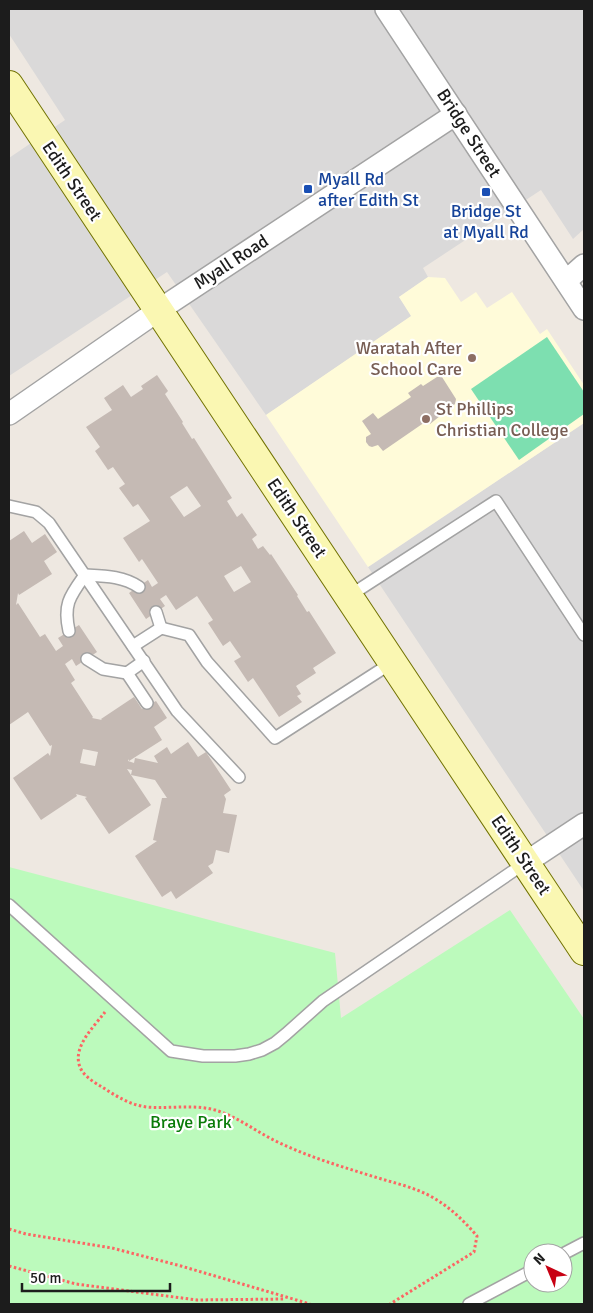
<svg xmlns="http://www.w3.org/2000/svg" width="593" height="1313" viewBox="0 0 593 1313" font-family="Signika,sans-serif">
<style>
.residential{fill:#dad9d9}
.education{fill:#fffbd9}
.park{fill:#bcfabc;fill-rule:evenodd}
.pitch{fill:#7ddfb0}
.building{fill:#c5bab4;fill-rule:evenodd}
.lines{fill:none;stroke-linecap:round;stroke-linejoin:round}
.service-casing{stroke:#a3a3a3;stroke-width:14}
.minor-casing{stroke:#a3a3a3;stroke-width:24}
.secondary-casing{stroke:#727303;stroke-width:30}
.path{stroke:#fc6563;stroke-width:3;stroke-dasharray:2.5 2.5;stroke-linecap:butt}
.service{stroke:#fff;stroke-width:11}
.minor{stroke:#fff;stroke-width:21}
.secondary{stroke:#faf7b2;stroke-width:28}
.transit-dot{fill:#1a4fb4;stroke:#fff;stroke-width:2}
.education-dot{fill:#8d6e63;stroke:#fff;stroke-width:2}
.labels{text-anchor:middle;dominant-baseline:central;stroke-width:4.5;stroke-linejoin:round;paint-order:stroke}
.street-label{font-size:18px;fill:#1c1c1c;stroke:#fff}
.transit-label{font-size:18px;fill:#164399;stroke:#fff;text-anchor:start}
.education-label{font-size:18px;fill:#785e54;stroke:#fff;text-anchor:end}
.park-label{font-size:18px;fill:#0a7b09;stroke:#fff}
</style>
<rect width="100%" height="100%" fill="#eee8e1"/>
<g class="residential">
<path d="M9,9H584V229L573,239L541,190L423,268L428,277L399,297L412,316L266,415L167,272L9,376V158L65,120L9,34Z"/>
<path d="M584,423V891L368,567Z"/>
</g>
<path class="education" d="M428,277L445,278L461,302L476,292L487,308L512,292L540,334L547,329L584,385V423L368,567L266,415L411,316L399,297Z"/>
<path class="park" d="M9,867L335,953L341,1018L510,910L584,1019V1304H9ZM533,1253H563V1283H533Z"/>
<path class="pitch" d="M547,337L584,392V414L519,460L471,389Z"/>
<g class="building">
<path d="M157,375L168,391L165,394L183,422L182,423L192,439L194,438L232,498L227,501L237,517L242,513L257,535L252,539L258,549L263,546L270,555L271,554L298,595L297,596L307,612L309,611L336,653L313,668L316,673L296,686L301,694L297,696L302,702L279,717L253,678L248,682L234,661L241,657L230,641L223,646L208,623L213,620L197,596L176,610L166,595L160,599L165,606L146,619L129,593L148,580L152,587L158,583L142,559L139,562L123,538L150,521L138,504L133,507L119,488L125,484L113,467L108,470L95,451L100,447L86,427L112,410L104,398L123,385L131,397L143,389L141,386ZM187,486L201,506L184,517L170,497ZM241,566L251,582L234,592L224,576Z"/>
<path d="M437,377H442L456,399L455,404L430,424L428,420L383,451L378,445L372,447L369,446L366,442V437L371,434L362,421L373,413L378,419L411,397L408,393L421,384L423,386Z"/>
<path d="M24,531L32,543L45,534L57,552L44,561L52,574L19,595L18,593L16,605L18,603L40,637L45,634L56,651L63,646L58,638L79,625L97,652L76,666L72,659L65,664L75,680L71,683L93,717L92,718L102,720L101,719L134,697L142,709L156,701L167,718L154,727L162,740L129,761L128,759V761L134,763L135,758L158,763L154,756L167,747L171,754L188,742L198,757L206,752L231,790L224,795L226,799L223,813L237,815L229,853L216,850L213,863L208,866L213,873L176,899L171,891L162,897L135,856L157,841L153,840L162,798H167L155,780L131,775L132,770L127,769L151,805L109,834L85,798L87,797L76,794L77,796L41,820L13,778L48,753L50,756L52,745L50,746L28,712L9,725V541ZM83,749L98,752L95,766L80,763Z"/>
</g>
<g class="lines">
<g class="service-casing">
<g id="service">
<path d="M9,506L36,512L49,523L177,711L239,777"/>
<path d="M349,596L496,501L584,635"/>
<path d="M156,612L161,628"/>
<path d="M69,631C63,604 70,596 85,575C104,576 123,576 139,587"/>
<path d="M133,646L161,628L189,635L207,662L275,738L393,662"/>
<path d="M87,659L103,669L127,673L144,661"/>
<path d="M127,673L147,703"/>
<path d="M9,905L171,1051L203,1056H235L249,1054L262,1050L275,1043L286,1034L323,1001L525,863"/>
<path d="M563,1254L584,1243"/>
<path d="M469,1304L533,1270"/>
</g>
</g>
<g class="minor-casing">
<g id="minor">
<path d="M386,9L584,309"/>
<path d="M566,281L584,265"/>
<path d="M9,414L159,310L456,114"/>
<path d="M525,863L584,824"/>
</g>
</g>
<g class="secondary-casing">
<path id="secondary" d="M9,85L584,951"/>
</g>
<g class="path">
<path d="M105,1012C93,1028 69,1050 82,1071C87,1078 95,1083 102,1087C116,1096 130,1105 147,1107C170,1109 192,1104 215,1110C239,1117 259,1134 282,1144C312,1158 343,1167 375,1177C394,1183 414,1187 432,1197C450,1207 464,1221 477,1236L474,1252L390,1304"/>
<path d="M9,1229L26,1234L112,1248L181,1266L310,1304"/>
<path d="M9,1266L76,1284L197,1300L285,1299"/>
</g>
<use href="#service" class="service"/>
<use href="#minor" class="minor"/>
<use href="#secondary" class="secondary"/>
</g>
<g class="transit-dot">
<rect x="303" y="184" width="10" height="10" rx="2.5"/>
<rect x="481" y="187" width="10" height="10" rx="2.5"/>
</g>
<g class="education-dot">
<circle cx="472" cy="358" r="5"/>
<circle cx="426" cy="419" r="5"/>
</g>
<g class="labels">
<g class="street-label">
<text transform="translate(469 133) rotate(57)">Bridge Street</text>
<text transform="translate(72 181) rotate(56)">Edith Street</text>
<text transform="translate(231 262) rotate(-33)">Myall Road</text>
<text transform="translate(297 518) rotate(56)">Edith Street</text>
<text transform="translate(521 855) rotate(56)">Edith Street</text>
</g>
<g class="transit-label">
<text x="318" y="179">Myall Rd<tspan x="318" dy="21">after Edith St</tspan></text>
<text x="486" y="211" text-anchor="middle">Bridge St<tspan x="486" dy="21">at Myall Rd</tspan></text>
</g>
<g class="education-label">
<text x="462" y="348">Waratah After<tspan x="462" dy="21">School Care</tspan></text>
<text x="436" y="409" text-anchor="start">St Phillips<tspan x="436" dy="21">Christian College</tspan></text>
</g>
<g class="park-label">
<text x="191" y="1122">Braye Park</text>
</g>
</g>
<rect width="593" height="1313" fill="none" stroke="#1c1c1c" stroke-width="20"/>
<g transform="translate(548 1268) rotate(316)"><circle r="24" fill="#ffffff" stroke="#a4a4a4"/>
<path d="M0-4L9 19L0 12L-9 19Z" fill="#c80013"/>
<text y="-8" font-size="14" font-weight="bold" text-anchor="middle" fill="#1c1c1c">N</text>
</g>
<path d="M22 1283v8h148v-8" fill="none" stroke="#1c1c1c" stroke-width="2.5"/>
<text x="30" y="1283" font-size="15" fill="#1c1c1c" stroke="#ffffff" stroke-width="4" paint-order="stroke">50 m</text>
</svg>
